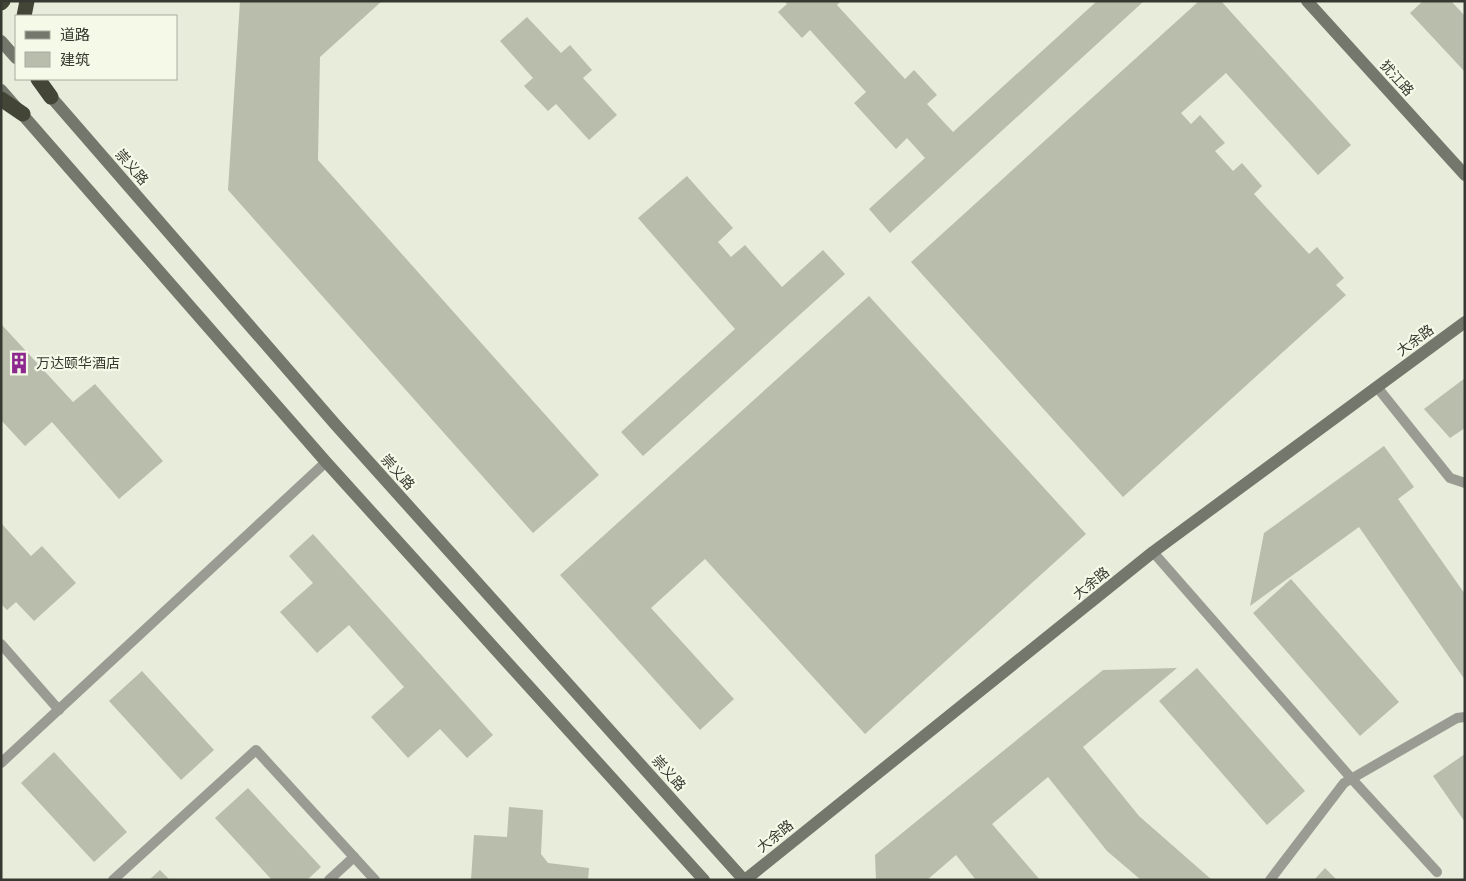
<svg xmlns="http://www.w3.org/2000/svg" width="1466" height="881" viewBox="0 0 1466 881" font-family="Quicksand,'Noto Sans SC',sans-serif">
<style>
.building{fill:#b9bdab}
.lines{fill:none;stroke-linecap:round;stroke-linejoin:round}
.lane{stroke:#9a9c94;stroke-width:10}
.secondary{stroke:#74776c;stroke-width:12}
.highway{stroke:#434637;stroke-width:15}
.labels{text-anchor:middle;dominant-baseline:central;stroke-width:4.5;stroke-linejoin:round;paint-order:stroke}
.street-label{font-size:14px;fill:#373831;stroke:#f5f9e7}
.poi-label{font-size:14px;fill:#373831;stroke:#f5f9e7;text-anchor:start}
</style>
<rect width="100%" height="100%" fill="#e8ecda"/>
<g class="building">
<path d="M240,1H382L320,57L318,160L599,475L533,533L228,190Z"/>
<path d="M784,1H841L837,5L905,79L914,70L937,95L927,104L953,132L1097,1H1144L890,233L869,209L925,158L907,138L896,149L854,103L866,92L810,30L802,38L778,12L787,4Z"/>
<path d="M1199,1H1221L1351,145L1318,175L1226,73L1181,113L1191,124L1200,115L1225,143L1215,151L1233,171L1242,163L1262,186L1254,194L1309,254L1317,247L1344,278L1336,285L1346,295L1123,497L911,262Z"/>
<path d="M1423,1H1451L1465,16V72L1410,13Z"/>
<path d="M527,17L561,53L570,45L592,70L583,78L617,115L589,140L556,104L548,111L524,86L533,78L500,41Z"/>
<path d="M687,176L733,228L718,242L731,257L745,245L782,287L823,250L845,274L643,456L621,432L735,329L638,218Z"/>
<path d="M869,296L1086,534L865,734L705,559L651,608L734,699L700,730L560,575Z"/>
<path d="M1,324L73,402L95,384L163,461L119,499L52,422L25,446L1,420Z"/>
<path d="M1465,378V428L1450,438L1424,409Z"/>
<path d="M1384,446L1414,487L1398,499L1465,594V680L1359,527L1250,606L1264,533Z"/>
<path d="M1,523L31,556L42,546L76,583L34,621L16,602L7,610L1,604Z"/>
<path d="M313,534L493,735L467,758L440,729L408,758L371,717L404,687L349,625L317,653L280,612L313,583L289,556Z"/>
<path d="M1291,579L1399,702L1360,736L1253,613Z"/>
<path d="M1177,668L1083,747L1139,816L1212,880H1141L1107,851L1048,777L992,824L1040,880H976L956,855L927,880H876L875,855L1103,670Z"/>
<path d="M1197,668L1305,791L1267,825L1159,701Z"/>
<path d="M142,671L214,750L181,780L109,701Z"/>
<path d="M54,752L127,832L94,862L21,783Z"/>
<path d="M1465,754V822L1433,776Z"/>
<path d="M248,788L321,867L307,880H272L215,818Z"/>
<path d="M509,807L543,810L541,854L548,863L589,868L588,880H471L474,835L507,837Z"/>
<path d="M1325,868L1337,880H1314Z"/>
<path d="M160,870L170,880H149Z"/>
</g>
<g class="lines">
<g class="lane">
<path d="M1377,387L1450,478L1465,483"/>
<path d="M1153,552L1351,778L1437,872"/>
<path d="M1,644L59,710"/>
<path d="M1,763L326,462"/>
<path d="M113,880L256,750L375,880"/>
<path d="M329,880L354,857"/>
<path d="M1270,880L1344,783L1457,718L1465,717"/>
</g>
<g class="secondary">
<path d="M1307,1L1465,175"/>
<path d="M1,41L16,58"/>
<path d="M1,90L326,462L704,880"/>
<path d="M45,90L335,424L744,880"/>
<path d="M745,880L1153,552L1465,322"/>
</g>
<g class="highway">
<path d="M1,3L3,1"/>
<path d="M24,16L27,1"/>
<path d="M38,79L51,97"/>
<path d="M1,99L23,114"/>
</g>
</g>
<defs>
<g id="building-bare" transform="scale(1.725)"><path d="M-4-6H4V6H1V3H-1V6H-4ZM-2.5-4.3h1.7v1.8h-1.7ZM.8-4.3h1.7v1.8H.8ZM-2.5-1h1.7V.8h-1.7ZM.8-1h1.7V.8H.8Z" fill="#8d288f" stroke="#f5f9e7" stroke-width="2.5" paint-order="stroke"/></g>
</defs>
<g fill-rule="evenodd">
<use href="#building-bare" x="19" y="363"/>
</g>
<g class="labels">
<g class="street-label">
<text transform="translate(1397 78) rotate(48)">犹江路</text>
<text transform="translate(132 167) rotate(49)">崇义路</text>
<text transform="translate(1415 340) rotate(-36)">大余路</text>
<text transform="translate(398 472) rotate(48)">崇义路</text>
<text transform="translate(1091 583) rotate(-39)">大余路</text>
<text transform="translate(669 773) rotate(48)">崇义路</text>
<text transform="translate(775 836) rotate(-39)">大余路</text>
</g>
<g class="poi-label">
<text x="36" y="363">万达颐华酒店</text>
</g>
</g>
<rect width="1466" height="881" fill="none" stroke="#373831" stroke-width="5"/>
<rect x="15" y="15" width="162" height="65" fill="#f5f9e7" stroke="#a9ac9e"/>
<rect x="25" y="31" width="25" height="8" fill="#74776c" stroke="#a9ac9e"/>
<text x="60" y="40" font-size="15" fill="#373831">道路</text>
<rect x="25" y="52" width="25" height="15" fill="#b9bdab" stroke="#a9ac9e"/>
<text x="60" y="65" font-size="15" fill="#373831">建筑</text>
</svg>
